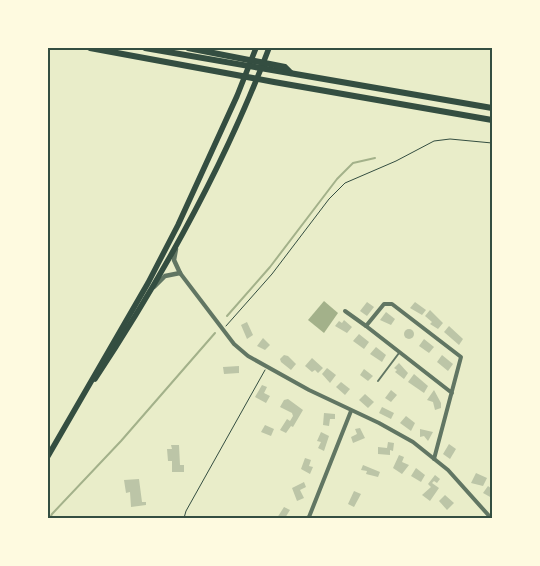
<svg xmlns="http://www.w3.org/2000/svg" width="540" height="566" viewBox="0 0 540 566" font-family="Overpass,sans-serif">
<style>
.water{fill:#a3b18a}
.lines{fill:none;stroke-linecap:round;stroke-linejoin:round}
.stream{stroke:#a3b18a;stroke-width:2}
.building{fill:#bcc5a7}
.path{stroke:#344e41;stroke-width:1}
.service{stroke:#617663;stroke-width:2}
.minor{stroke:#617663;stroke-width:4}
.tertiary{stroke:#617663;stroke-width:4.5}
.primary{stroke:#344e41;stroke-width:5.5}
.motorway{stroke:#344e41;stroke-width:6}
.neatline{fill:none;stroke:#344e41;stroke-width:2}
</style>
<rect width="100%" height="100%" fill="#e9edc9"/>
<path class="water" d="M324,301L338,313L324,333L308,320Z"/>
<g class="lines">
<g class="stream">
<path d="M227,316L270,267L337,179L353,163L375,158"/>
<path d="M50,518L52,514L121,441L215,333"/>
</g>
</g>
<g class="building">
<path d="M367,302L374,307L367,316L360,311Z"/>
<path d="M415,302L426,310L422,315L410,308Z"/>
<path d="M430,310L443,323L438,329L430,324L432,322L425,316Z"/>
<path d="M386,312L395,319L391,325L380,320Z"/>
<path d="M344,320L352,327L347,333L335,326L339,321L342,323Z"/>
<path d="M247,322L253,335L247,339L241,325Z"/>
<path d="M449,326L463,339L459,345L444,332Z"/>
<circle cx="409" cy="334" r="5"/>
<path d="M359,334L369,342L364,349L353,341Z"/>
<path d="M263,338L270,345L265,350L257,346Z"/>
<path d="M424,339L434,347L429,353L419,346Z"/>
<path d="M376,347L386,355L382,362L370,354Z"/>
<path d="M284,355L288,356L296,364L291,370L281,362L280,359Z"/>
<path d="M442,355L453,364L448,371L437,362Z"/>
<path d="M312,358L323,368L318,373L315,370L312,372L305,366Z"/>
<path d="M399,363L408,373L404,379L395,372L397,370L394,368Z"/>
<path d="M239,366V373L224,374L223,367Z"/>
<path d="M327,368L336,375L330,383L322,374Z"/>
<path d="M364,369L373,376L368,381L360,375Z"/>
<path d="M414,374L428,386L424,393L408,382Z"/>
<path d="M341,382L350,389L345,395L336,387Z"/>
<path d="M262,385L267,387L264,393L270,396L266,403L255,397Z"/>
<path d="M391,390L397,395L391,402L385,398Z"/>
<path d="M434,390L441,403V408L435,410L433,402L427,400Z"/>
<path d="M365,394L374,402L368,408L359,400Z"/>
<path d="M288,399L303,410L293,427L291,426L286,433L280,430L287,419L290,421L293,416L292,413L280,407L284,400Z"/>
<path d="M382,407L394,413L391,419L379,413Z"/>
<path d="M324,413L335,414V419H330L329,426L323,425Z"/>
<path d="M406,416L415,423L411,431L400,423Z"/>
<path d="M265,425L274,429L271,436L261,432Z"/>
<path d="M360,428L365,438L353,443L351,437L357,434L355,429Z"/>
<path d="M420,429L433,432L428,441L424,436L420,437Z"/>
<path d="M321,432L329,436L324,451L318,448L321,442L317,441Z"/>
<path d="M388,442L394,443L393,451L390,450V455L378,454V447L387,448Z"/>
<path d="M449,444L456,449L450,459L443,454Z"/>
<path d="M171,445H179L180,465H184V472H172V461H168L167,449H172Z"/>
<path d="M399,455L404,457L402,462L409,465L402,474L393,468Z"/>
<path d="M305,458L311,460L309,466L313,467L310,474L301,469Z"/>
<path d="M363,465L380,472L378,477L366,474L367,471L361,470Z"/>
<path d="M416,468L425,475L421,482L411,476Z"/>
<path d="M476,473L487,478L483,486L471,483Z"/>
<path d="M435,475L440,479L437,483L434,481L432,483L439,488L430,501L422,495L431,487L428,484Z"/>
<path d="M139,479L142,502H146V505L131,507L130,492L126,493L124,480Z"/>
<path d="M304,482L306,487L300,490L304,498L297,501L292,488Z"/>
<path d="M488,486L492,489V498L483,493Z"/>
<path d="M354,491L361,494L354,507L348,504Z"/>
<path d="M445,495L454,503L447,510L439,501Z"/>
<path d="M284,507L290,510L285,518H277Z"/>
</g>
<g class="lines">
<g class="path">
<path d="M226,326L272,274L329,199L345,183L396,161L434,141L450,139L492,143"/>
<path d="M184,518L186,511L265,370"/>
</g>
<path class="service" d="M378,381L399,353"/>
<g class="minor">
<path d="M180,273L234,344L248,356L309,390L379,423L413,442L448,470L491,518"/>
<path d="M345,311L366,326"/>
<path d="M434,459L461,357L392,304H384L366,326L452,393"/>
<path d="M307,518L309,517L351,411"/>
</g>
<g class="tertiary">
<path d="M176,249L174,260L180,273"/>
<path d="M154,287L165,276L180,273"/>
</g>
<g class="primary">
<path d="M95,379C163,276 225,164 269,48"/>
<path d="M48,456L148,283L178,225L237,96L256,48"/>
</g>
<g class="motorway">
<path d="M90,48L274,82L492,120"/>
<path d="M145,48L492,108"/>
<path d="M188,48L285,67L291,73"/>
</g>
</g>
<rect width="540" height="566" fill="none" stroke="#fefae0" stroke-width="98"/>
<rect x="49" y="49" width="442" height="468" class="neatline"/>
</svg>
